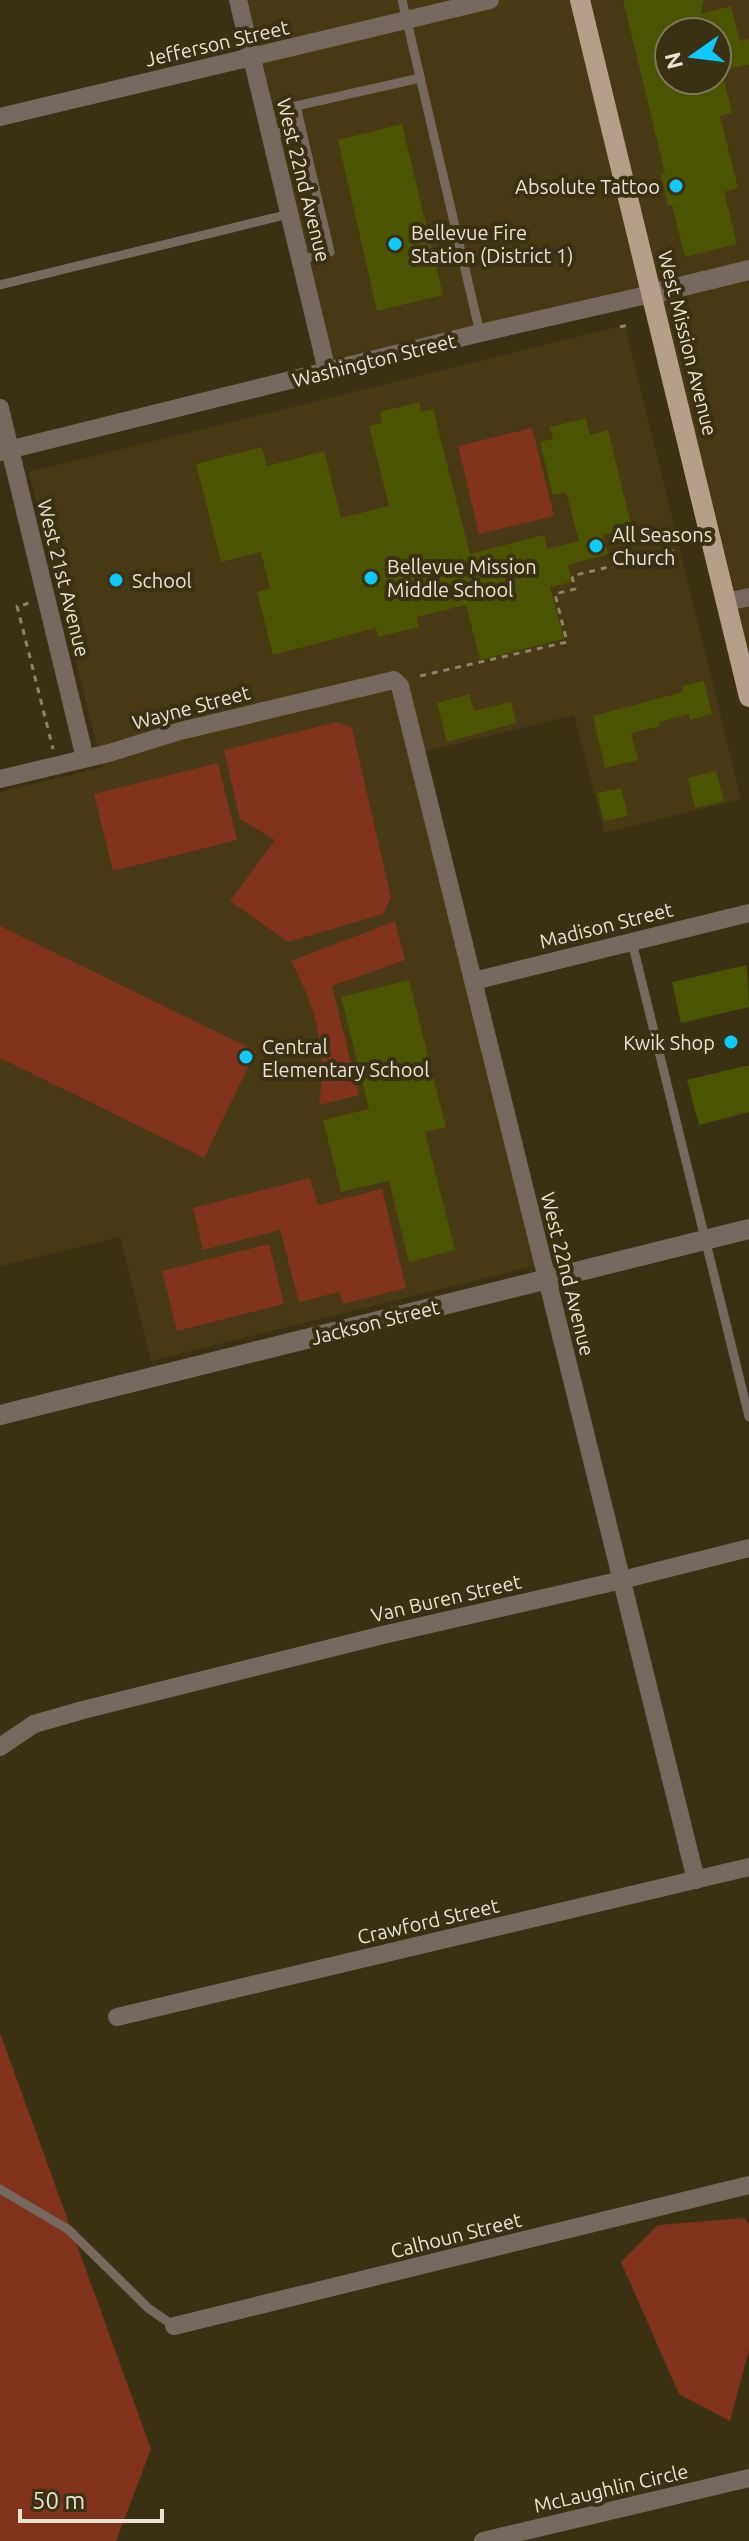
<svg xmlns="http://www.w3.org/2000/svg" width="749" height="2541" viewBox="0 0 749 2541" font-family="Ubuntu,sans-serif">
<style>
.built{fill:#463914;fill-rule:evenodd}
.green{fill:#80321b}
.building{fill:#4b5400}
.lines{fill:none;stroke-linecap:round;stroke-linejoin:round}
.path{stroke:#8b836c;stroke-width:3;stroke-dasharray:6 6;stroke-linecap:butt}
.service{stroke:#74685f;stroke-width:9}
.minor{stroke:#74685f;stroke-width:18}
.tertiary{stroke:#74685f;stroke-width:20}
.primary{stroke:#b59f8a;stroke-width:20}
.poi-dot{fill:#0ecafa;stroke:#3a3013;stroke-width:3}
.labels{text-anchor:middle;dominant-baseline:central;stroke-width:8;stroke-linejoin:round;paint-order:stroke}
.street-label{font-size:20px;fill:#e8e2d2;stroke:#3a3013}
.poi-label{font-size:20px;fill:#e8e2d2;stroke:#3a3013;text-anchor:start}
</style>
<rect width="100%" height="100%" fill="#3a3013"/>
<g class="built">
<path d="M238,0H749V660L651,294L327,371ZM669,32H717V80H669Z"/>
<path d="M625,325L741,799L604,833L574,715L419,753L542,1264L151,1361L120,1237L0,1266V792L102,767L29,472Z"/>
</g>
<g class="green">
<path d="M532,428L554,516L479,534L458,446Z"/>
<path d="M337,722L352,728L391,897L383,914L288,942L230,901L275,840L240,819L224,750Z"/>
<path d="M218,763L237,840L113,871L94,794Z"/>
<path d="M395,921L405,960L332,986L359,1095L319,1105C327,1049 317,1010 291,961Z"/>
<path d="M0,926L256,1051L204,1158L0,1058Z"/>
<path d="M310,1178L318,1205L382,1189L406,1288L343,1304L339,1292L299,1302L280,1230L203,1250L193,1208Z"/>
<path d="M269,1244L284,1304L177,1331L162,1271Z"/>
<path d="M0,2033L151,2449L116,2541H0Z"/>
<path d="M744,2218L749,2225V2350L730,2421L679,2394L621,2262L658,2225Z"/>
</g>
<g class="building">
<path d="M623,0H704L701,14L731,6L740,41L749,39V64L717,72V32H669V80H724L732,113L720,116L738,188L724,192L737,244L685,257L672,205L668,206L661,174L665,173Z"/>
<path d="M402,124L443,295L377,311L338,140Z"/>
<path d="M419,402L421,412L433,409L470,554L544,535L547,549L579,541L566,492L553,495L540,442L553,439L550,427L586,418L590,435L608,430L632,528L603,535L608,554L568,565L572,582L550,587L564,639L480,660L466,605L416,617L419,627L378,637L376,628L273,655L257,592L270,589L261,552L221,562L196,464L262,447L267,466L324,451L341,518L389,506L369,426L382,423L380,412Z"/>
<path d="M704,681L712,714L690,720L689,714L659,722L660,726L631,733L638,760L605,768L593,716L683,692L682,686Z"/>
<path d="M469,694L474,711L511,702L516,723L447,742L437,703Z"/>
<path d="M716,771L724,801L695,808L688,778Z"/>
<path d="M621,788L628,816L604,821L597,793Z"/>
<path d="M747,965L749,1007L681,1023L672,982Z"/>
<path d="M409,980L446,1127L425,1132L455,1250L409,1262L389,1181L341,1192L323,1120L369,1109L341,997Z"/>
<path d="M749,1065V1112L699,1125L687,1080Z"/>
</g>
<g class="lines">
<g class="path">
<path d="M681,313L689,311"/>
<path d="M620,327L628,325"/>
<path d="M27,602V604L17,606L53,749"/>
<path d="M420,676L567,642L555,594L575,589L572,576L674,551"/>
</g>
<g class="service">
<path d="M402,0L480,333"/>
<path d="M270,135L301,127"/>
<path d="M300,260L330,252L296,106L420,78"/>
<path d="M0,285L289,214"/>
<path d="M632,942L749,1417"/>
<path d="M0,2189L69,2230L148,2308L174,2326"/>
</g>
<g class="minor">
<path d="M238,0L327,371"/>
<path d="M0,117L490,0"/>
<path d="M0,408L85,758"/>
<path d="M0,452L480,333L651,294"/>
<path d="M726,602L749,597"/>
<path d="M0,779L109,753L180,731L394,680L400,686L696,1880"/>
<path d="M474,981L749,913"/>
<path d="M0,1747L34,1724L83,1710L383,1635L622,1580L749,1548"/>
<path d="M117,2017L749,1867"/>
<path d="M174,2326L749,2185"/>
<path d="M483,2541L749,2478"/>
</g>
<g class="tertiary">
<path d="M651,294L749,270"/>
<path d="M0,1415L749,1229"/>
</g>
<path class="primary" d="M580,0L749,697"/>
</g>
<g class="poi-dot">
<circle cx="676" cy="186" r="8"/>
<circle cx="395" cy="244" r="8"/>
<circle cx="596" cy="546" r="8"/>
<circle cx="371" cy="578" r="8"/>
<circle cx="116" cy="580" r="8"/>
<circle cx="731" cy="1042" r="8"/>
<circle cx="246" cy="1057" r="8"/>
</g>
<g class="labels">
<g class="street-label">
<text transform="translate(217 43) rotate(-13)">Jefferson Street</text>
<text transform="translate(304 180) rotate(76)">West 22nd Avenue</text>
<text transform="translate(688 343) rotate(76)">West Mission Avenue</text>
<text transform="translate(374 360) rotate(-14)">Washington Street</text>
<text transform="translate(64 578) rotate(76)">West 21st Avenue</text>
<text transform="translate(191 707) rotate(-15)">Wayne Street</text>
<text transform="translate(606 925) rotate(-14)">Madison Street</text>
<text transform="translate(568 1274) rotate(76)">West 22nd Avenue</text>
<text transform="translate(375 1322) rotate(-14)">Jackson Street</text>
<text transform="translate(446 1598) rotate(-13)">Van Buren Street</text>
<text transform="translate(428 1921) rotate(-13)">Crawford Street</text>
<text transform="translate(456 2235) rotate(-14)">Calhoun Street</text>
<text transform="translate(611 2488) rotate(-13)">McLaughlin Circle</text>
</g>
<g class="poi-label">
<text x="660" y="186" text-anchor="end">Absolute Tattoo</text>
<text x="411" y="232">Bellevue Fire<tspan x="411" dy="23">Station (District 1)</tspan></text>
<text x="612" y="534">All Seasons<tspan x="612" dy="23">Church</tspan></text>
<text x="387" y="566">Bellevue Mission<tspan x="387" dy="23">Middle School</tspan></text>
<text x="132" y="580">School</text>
<text x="715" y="1042" text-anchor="end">Kwik Shop</text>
<text x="262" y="1046">Central<tspan x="262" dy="23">Elementary School</tspan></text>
</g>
</g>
<g transform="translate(693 56) rotate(256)"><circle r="38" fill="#3a3013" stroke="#80775f" stroke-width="2"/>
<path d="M0-6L14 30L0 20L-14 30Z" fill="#0ecafa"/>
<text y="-12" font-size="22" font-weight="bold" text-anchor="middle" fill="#e8e2d2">N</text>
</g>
<path d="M20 2509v12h142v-12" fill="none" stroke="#e8e2d2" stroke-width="4"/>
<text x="32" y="2509" font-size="24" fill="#e8e2d2" stroke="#3a3013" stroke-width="6" paint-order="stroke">50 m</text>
</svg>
